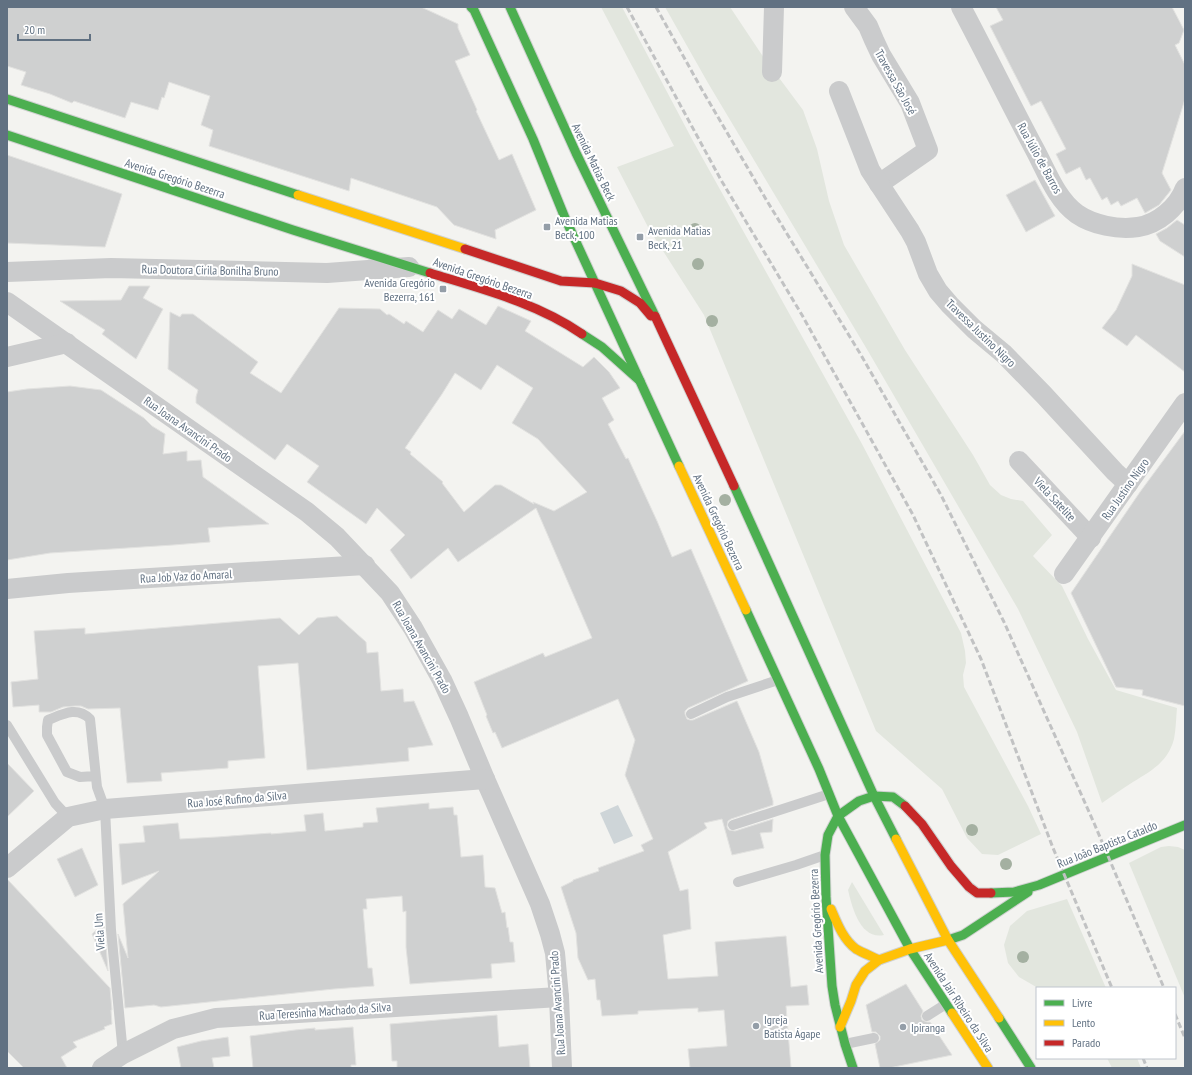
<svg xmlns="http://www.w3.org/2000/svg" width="1192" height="1075" viewBox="0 0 1192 1075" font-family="'PT Sans Narrow',sans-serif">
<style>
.green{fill:#e2e6de}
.water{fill:#ced5d8}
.building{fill:#cfd0d0;stroke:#e2e2e0;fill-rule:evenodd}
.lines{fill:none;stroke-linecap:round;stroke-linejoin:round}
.fast-casing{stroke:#cfd1d0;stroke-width:11}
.slow-casing{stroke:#cfd1d0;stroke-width:11}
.jam-casing{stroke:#cfd1d0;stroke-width:11}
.lane{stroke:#cacbcc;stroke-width:10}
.street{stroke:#cacbcc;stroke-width:20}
.fast{stroke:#4caf50;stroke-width:9}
.slow{stroke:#ffc107;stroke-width:9}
.jam{stroke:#c62828;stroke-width:9}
.rail{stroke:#c1c2c3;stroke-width:3;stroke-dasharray:6 3;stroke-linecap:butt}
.tree{fill:#a4b0a1}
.poi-dot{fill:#949ea8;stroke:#fff;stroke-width:1.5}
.labels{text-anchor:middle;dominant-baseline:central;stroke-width:4;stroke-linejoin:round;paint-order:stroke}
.street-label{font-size:12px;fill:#617182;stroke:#fff}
.poi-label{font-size:12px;fill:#617182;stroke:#fff;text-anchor:start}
</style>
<rect width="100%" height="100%" fill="#f3f3f0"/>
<g class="green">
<path d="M601,7H622L693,141L862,444L961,633L965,651L966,663L963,675L964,687L1028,806L1041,834L998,855L982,854L967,838L942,789L876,731L704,315L649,229L617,167L674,146Z"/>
<path d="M665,7H730L762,55L803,110L817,149L829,201L844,245L905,350L973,455L990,485L1001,495L1011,499L1023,501L1052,535L1033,556L1062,586L1088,639L1116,690L1177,708C1176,718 1176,729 1174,739C1168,762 1151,771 1133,782C1122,789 1112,796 1102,803L1077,732L1018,609L868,351L708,83Z"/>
<path d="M1169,846L1178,847L1185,850V998L1129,863L1161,847Z"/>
<path d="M852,882L884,935C860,940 852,907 848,890Z"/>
<path d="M1067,899L1106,988H1038L1019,977L1008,963L1004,945L1010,926L1027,911Z"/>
<path d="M1107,1058H1137L1141,1068H1112Z"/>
</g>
<path class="water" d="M618,805L633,836L614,844L600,813Z"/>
<g class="building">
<path d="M7,7H421L458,24V28L470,55L455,61L477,110L476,111L499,160L512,154L536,210L495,230L496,239L454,225L437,207L351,178L349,191L209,146L213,130L201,125L210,96L169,82L164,98L162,97L158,110L131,102L125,118L74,101L72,103L50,94L21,85L26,72L7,66Z"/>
<path d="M996,7H1172L1184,30L1179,43L1175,45L1185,65V99L1162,173L1171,190L1159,205L1145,213L1137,198L1121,206L1118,201L1111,205L1107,197L1102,200L1090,178L1086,180L1080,167L1066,174L1056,154L1066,149L1041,101L1031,106L990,26L1003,20Z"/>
<path d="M7,155L122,194L105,247L7,243Z"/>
<path d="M1035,180L1055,216L1026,232L1006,195Z"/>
<path d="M1177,220L1185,225V257L1160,241L1156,234L1167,228Z"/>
<path d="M1132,264L1185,285V372L1136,335L1127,346L1102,328L1116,310L1132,276Z"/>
<path d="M129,286H150L143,298L163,309L136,359L102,334L105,330L60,301L121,300Z"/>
<path d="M498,306L531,321L525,331L583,367L594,357L609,372L620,388L602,398L614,420L608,424L626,459L628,458L657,521L672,557L691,549L748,681L688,708L685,711V714L687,719L690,720H693L737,701L759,752L773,801V805L731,819L728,821L727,827L729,830L735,831L773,819L772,832L760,833L764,848L732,855L722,819L704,823L707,828L668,852L680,891L688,889L691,929L663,935L668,979L718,976L715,942L786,936L791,987L807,985L809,1005L786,1006L791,1068H690L688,1049L727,1046L724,1010L698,1012V1008L638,1011V1014L602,1016L600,1000H597L595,979L588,980L578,958L576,933L561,887L573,881V880L599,871L598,868L644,851L641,845L653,839L625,775L635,740L618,699L502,748L495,732L493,733L486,716L487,715L474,682L543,653L545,657L592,638L536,508L458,562L448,548L411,579L390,550L405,535L377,508L366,524L307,482L319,466L287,444L275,460L196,403V397L198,390L168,369L170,312L180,317L182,314H193L258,362L250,373L281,393L339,308L380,309L387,315L389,314L404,324L406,321L423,332L438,310L452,319L459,309L486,325ZM497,365L533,388L512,423L538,439L587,492L554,511L533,502L534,504L501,485H495L464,512L442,483L443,482L410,454L411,452L405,448L442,394L455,373L481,390Z"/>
<path d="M70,386L101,390L144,418L152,426L165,434L163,454L187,451V461L201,460L203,477L269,524L208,528L210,542L173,545L50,553L7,560V392L27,389Z"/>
<path d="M1185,431V706L1142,695L1143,690L1116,687L1071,593L1140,492Z"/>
<path d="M337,616L366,642L367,653L378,652L381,691L403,689L404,702L414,701L433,745L408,748L409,761L307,770L298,663L258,666L265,758L228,761V768L161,773L162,781L127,783L120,708L88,709L81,706H75L63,707L51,712H39V705L13,707L11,682L38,679L34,631L85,628V634L280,618L299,635L317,618Z"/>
<path d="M7,763L34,791L7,817Z"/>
<path d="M429,803V809L453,807L454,815H457L461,857L483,855L485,887L495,888L502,913L505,912L507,928L508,927L510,942H513L515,962L491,964L492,978L410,984L406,947V911L403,912L402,896L366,899L367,909H363L368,968H372L374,986L334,989L161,1007L154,1005L125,1008L118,934L128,958L123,904L159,871L122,885L119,844L145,842L143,826L178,823L180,839L217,837L271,833V834L306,831L304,815L323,813L325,831L363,827V823L378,822L376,808Z"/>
<path d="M82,848L98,885L75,897L57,859Z"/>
<path d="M7,879L110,988L112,1010H111L112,1024L104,1027L105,1029L73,1042L77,1047L61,1057L67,1068H24L7,1051Z"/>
<path d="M104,923L105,931L108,971L92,934Z"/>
<path d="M906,984L923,1011L921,1016L922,1020L927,1022H930L952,1055L889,1068H880L875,1044L880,1040V1036L876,1032H872L866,1005Z"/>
<path d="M497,1015L499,1047L528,1044L530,1068H397V1061H392L390,1024Z"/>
<path d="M353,1027L356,1065H351V1068H253L250,1036L295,1030L315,1028V1030Z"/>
<path d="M228,1037L230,1056L212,1058L214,1068H181L177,1047L201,1041Z"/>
</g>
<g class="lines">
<g class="fast-casing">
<g id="fast">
<path d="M471,7L474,10L533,139L565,218L679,466"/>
<path d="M510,7L576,153L655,316"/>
<path d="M7,99L298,195"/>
<path d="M7,135L293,230L430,273"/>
<path d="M582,334L602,347L640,381"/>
<path d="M734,486L874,796L896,839"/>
<path d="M746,610L819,769L838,816L910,949L952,1013"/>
<path d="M991,893L1014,892L1039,885L1185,825"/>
<path d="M948,940L963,935L1028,892"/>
<path d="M999,1018L1031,1068"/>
<path d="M853,1068L845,1044L835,1005L832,986L826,897L825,855L828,835L838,816L859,801L874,796L893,797L905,806"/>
</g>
</g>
<g class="slow-casing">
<g id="slow">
<path d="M298,195L465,249"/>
<path d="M679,466L746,610"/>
<path d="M896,839L948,940L999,1018"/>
<path d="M831,909C837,923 843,939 856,949C863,953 871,956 879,960"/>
<path d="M952,1013L988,1068"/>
<path d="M840,1027L851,1001L856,985L865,971L879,960L910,949L948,940"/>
</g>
</g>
<g class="jam-casing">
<g id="jam">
<path d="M465,249L561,281L595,283"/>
<path d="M430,273C482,289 537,303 582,334"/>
<path d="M595,283L621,291L640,303L651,316"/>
<path d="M655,316L734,486"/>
<path d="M905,806L922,824L951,866L969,887L977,893H991"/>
</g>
</g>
<g class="lane">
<path d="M691,714L727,697L778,680"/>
<path d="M7,725L55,803L68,817"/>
<path d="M95,776L80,777L67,772L47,735V727L48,720C63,714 77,706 90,719L97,787L105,809L111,930L123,1054"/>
<path d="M733,825L829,794"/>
<path d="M738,882L796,865L825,855"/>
<path d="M927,1016L946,1004"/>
<path d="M845,1044L874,1038"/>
</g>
<g class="street">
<path d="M854,7L868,26L874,40L881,55L910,103L928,150L879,184"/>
<path d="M961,7C986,54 1009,101 1034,148C1046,170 1056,199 1077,214C1093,225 1118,230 1138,227C1158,224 1178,207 1185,188"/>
<path d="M772,72L774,7"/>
<path d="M839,91L870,170L910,231L916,242L928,274L938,291L950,305L974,329L1004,354L1044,395L1115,472L1128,484"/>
<path d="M7,272L111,268L327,273L409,267"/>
<path d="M7,302L307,512L337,537L390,593L413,628L442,680L459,717L485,779L540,904L550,934L555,953L559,997L562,1068"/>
<path d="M7,357L67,343"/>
<path d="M1019,461L1091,538"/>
<path d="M1064,574L1185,403"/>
<path d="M7,589L68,583L365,565"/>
<path d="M7,868L68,817L105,809L485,779"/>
<path d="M102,1068L123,1054L173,1029L216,1018L559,997"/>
</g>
<use href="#fast" class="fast"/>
<use href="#slow" class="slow"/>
<use href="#jam" class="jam"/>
<g class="rail">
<path d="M627,7L721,180L802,315L913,515L981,659L1053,848L1112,988"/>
<path d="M656,7L701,88L767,201L861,355L941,495L1004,622L1094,823L1164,988"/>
<path d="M1175,1014L1185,1038"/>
<path d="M1143,1058L1147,1068"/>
</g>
</g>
<g class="tree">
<circle cx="695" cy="229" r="6"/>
<circle cx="698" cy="264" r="6"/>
<circle cx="712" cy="321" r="6"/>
<circle cx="725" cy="500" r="6"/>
<circle cx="972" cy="830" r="6"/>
<circle cx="1006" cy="864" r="6"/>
<circle cx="1023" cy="957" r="6"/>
</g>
<g class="poi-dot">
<rect x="543" y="223" width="8" height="8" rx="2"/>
<rect x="636" y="233" width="8" height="8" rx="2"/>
<rect x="439" y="285" width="8" height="8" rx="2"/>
<circle cx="756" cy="1026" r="4"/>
<circle cx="903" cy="1027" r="4"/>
</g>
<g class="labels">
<g class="street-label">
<text transform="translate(896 82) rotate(61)">Travessa São José</text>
<text transform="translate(1040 158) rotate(61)">Rua Júlio de Barros</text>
<text transform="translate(594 162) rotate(64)">Avenida Matias Beck</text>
<text transform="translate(175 178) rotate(18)">Avenida Gregório Bezerra</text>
<text transform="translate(210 270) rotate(1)">Rua Doutora Cirila Bonilha Bruno</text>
<text transform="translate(483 278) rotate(19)">Avenida Gregório Bezerra</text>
<text transform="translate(981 333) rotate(44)">Travessa Justino Nigro</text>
<text transform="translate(188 429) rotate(35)">Rua Joana Avancini Prado</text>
<text transform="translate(1125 489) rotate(-55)">Rua Justino Nigro</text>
<text transform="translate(1055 499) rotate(47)">Viela Satelite</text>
<text transform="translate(719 522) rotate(65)">Avenida Gregório Bezerra</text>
<text transform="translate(186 576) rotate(-3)">Rua Job Vaz do Amaral</text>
<text transform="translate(422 647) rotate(60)">Rua Joana Avancini Prado</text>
<text transform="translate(237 799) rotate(-5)">Rua José Rufino da Silva</text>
<text transform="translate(1107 844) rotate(-22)">Rua João Baptista Cataldo</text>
<text transform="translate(816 921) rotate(-93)">Avenida Gregório Bezerra</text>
<text transform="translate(99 932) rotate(-94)">Viela Um</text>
<text transform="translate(959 1002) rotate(57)">Avenida Jair Ribeiro da Silva</text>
<text transform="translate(557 1003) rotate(-94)">Rua Joana Avancini Prado</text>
<text transform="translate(325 1011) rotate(-4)">Rua Teresinha Machado da Silva</text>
</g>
<g class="poi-label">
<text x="555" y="220">Avenida Matias<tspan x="555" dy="14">Beck, 100</tspan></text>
<text x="648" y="230">Avenida Matias<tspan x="648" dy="14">Beck, 21</tspan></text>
<text x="435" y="282" text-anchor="end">Avenida Gregório<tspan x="435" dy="14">Bezerra, 161</tspan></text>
<text x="764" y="1019">Igreja<tspan x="764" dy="14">Batista Ágape</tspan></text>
<text x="911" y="1027">Ipiranga</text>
</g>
</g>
<rect width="1192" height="1075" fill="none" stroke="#617182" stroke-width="16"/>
<rect x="1036" y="987" width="140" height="72" fill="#ffffff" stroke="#c0c6cd"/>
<rect x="1044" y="1000" width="20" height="6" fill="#4caf50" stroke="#c0c6cd"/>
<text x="1072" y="1007" font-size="12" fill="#617182">Livre</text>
<rect x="1044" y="1020" width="20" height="6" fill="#ffc107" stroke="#c0c6cd"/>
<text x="1072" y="1027" font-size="12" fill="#617182">Lento</text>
<rect x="1044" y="1040" width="20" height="6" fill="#c62828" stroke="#c0c6cd"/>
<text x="1072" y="1047" font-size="12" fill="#617182">Parado</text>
<path d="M18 34v6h72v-6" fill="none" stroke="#617182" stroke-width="2"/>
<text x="24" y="34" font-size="12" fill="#617182" stroke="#ffffff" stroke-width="3" paint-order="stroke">20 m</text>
</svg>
